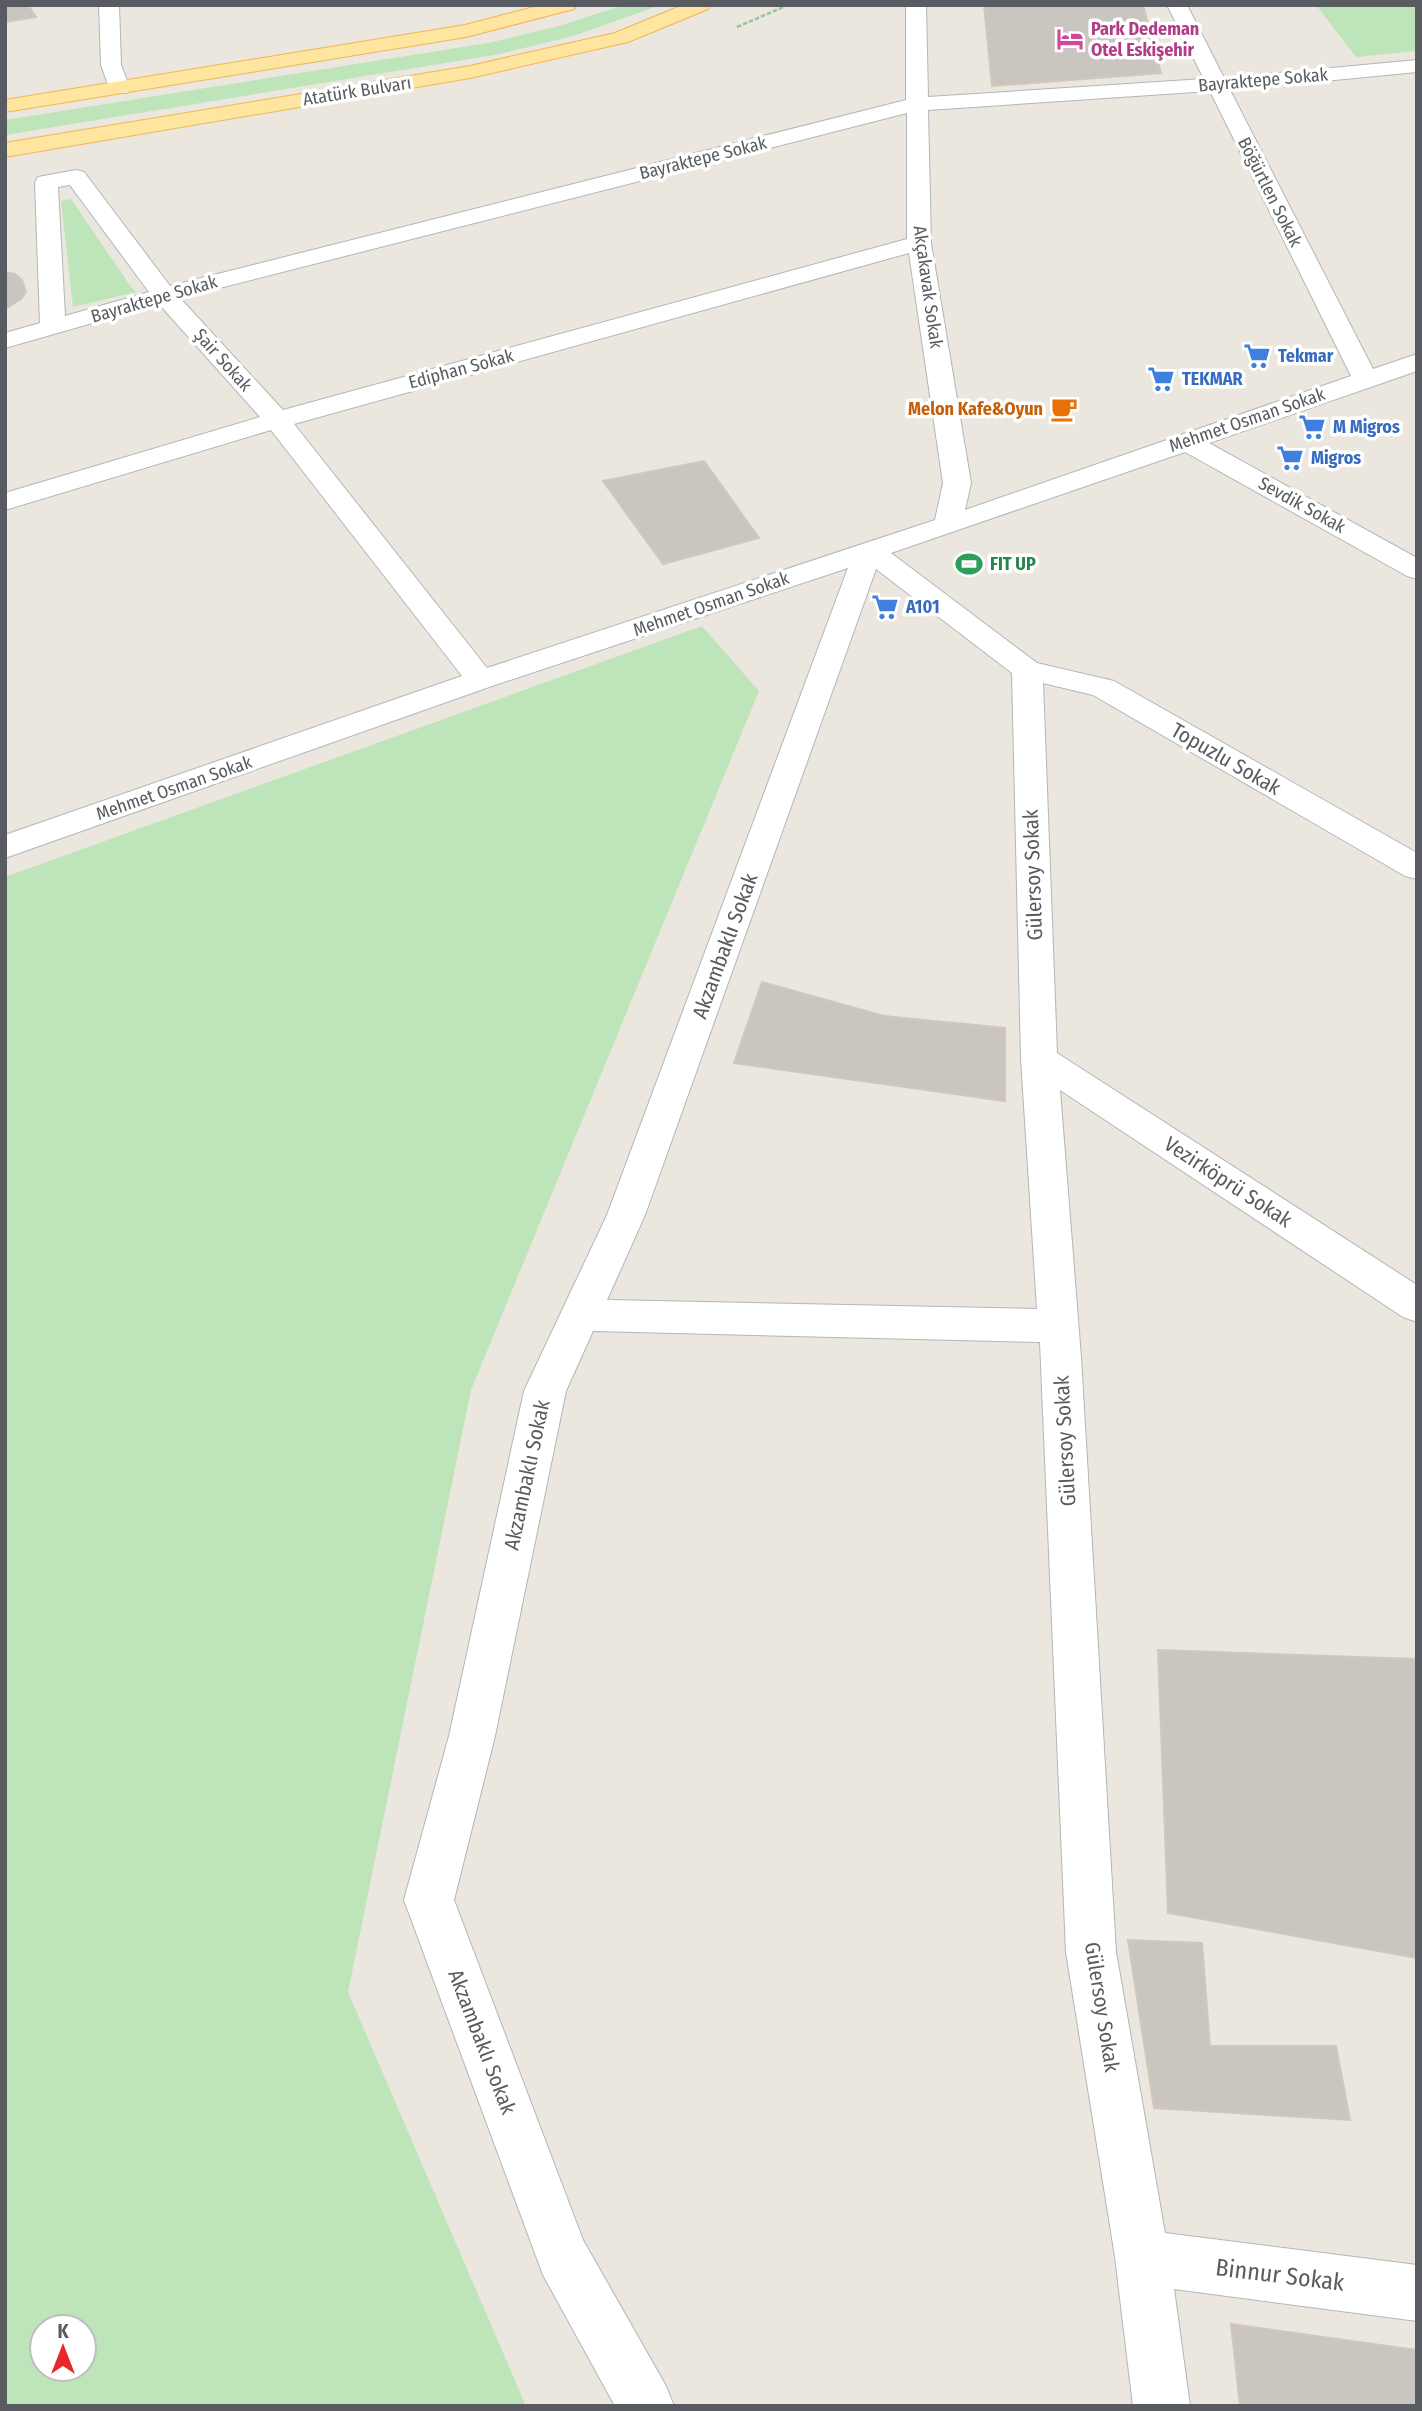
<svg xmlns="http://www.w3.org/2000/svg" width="1422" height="2411" viewBox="0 0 1422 2411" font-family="'Fira Sans Condensed',sans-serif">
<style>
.green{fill:#bee4ba;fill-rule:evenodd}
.building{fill:#cbc5c0;stroke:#d0c8bd;stroke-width:2}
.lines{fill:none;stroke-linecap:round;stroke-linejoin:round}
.minor-casing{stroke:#b2b6ba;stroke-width:2}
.primary-casing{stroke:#f1b552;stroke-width:2}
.path{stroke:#93c59d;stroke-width:2.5;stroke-dasharray:4.5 2;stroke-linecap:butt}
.minor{fill:#fff;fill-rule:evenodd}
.primary{fill:#ffe6a0;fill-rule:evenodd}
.labels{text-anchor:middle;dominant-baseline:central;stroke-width:7;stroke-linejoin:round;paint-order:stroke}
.far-hotel-label{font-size:18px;font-weight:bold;fill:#b23c85;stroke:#fff;text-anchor:start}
.far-street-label{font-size:18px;fill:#585c60;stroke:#fff}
.far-shop-label{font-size:18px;font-weight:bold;fill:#366cbe;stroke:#fff;text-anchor:start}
.far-food-label{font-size:18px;font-weight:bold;fill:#c56008;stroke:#fff;text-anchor:end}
.far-leisure-label{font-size:18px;font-weight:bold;fill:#27864d;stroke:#fff;text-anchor:start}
.street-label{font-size:21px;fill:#585c60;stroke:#fff}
.near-street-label{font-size:24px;fill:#585c60;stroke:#fff}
</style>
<rect width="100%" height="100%" fill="#ebe7df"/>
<g class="green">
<path d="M624,5H661L573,36L500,54L5,135V120L488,43L559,26Z"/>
<path d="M1316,5H1417V51L1356,57Z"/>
<path d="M71,199L131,287L136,292L73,307L61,201Z"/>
<path d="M702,626L759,691L471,1390L348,1992L526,2406H5V877ZM42,2327H84V2369H42Z"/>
</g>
<g class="building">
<path d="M5,5H28L36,17L5,22Z"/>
<path d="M984,5H1143L1161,73L992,86Z"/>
<path d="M5,272L15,274L22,280L26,292L21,299L5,309Z"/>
<path d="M704,461L759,538L663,564L603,481Z"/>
<path d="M762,982L884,1016L1005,1028V1101L734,1063Z"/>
<path d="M1158,1650L1417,1659V1958L1168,1913Z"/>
<path d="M1128,1940L1202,1943L1210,2046H1336L1350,2120L1154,2108Z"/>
<path d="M1231,2324L1417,2350V2406H1240Z"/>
</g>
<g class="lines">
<g class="minor-casing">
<g id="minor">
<path d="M99,5H119L121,65L130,88L127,93H111L101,65Z"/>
<path d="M906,5H926L928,97L1204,79L1167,5H1187L1224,78L1417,60V72L1230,90L1373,369L1417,354V371L1209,443L1417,558V579L1407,576L1185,452L891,553L1037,663L1114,681L1417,853V879L1405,876L1093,695L1043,683L1057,1053L1417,1285V1322L1403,1317L1060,1090L1081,1357L1116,1952L1165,2233L1417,2265V2321L1174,2289L1190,2406H1133L1115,2257L1066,1952L1040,1342L593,1331L566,1391L495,1736L454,1900L583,2240L666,2386L674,2406H615L543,2275L404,1900L449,1736L524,1391L607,1215L848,568L492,686L5,858V835L462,676L271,430L5,510V493L260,417L159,304L5,348V333L40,323L35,182L38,177L76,170L84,172L170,286L906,100ZM1210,91L1351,376L965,510L971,483L931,243L928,110ZM907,113V239L283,410L180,298ZM70,185L149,292L65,316L58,187ZM909,253L943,483L935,520L487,668L294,424ZM876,569L1012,673L1021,1059L1037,1309L607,1300L645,1215Z"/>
</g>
</g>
<g class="primary-casing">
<g id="primary">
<path d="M542,5H577L574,9L466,37L5,112V100L465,25Z"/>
<path d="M683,5H711L708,9L628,42L470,78L5,157V143L470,66L615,33Z"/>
</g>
</g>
<path class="path" d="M737,27L788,5"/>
<use href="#minor" class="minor"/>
<use href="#primary" class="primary"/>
</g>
<defs>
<g id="hotel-bare" transform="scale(2.1)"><path d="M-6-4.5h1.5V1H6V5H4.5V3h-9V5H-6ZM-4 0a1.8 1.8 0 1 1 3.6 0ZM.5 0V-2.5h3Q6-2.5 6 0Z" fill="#d1479c" stroke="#fff" stroke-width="2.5" paint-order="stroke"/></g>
<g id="supermarket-bare" transform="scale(2.1)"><path d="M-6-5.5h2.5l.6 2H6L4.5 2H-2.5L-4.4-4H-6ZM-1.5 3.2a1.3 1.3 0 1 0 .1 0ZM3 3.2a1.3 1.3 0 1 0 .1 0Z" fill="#3f7fe0" stroke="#fff" stroke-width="2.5" paint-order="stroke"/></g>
<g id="cafe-bare" transform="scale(2.1)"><path d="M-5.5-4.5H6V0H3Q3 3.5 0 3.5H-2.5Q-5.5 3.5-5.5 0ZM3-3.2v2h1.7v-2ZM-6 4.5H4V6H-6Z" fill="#e8710a" stroke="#fff" stroke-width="2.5" paint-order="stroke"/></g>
<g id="stadium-bare" transform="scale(2.1)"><path d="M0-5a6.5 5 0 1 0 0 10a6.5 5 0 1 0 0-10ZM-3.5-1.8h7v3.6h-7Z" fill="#2e9e5b" stroke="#fff" stroke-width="2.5" paint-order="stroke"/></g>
</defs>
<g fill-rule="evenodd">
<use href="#hotel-bare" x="1070" y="39"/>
<use href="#supermarket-bare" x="1257" y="356"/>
<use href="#supermarket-bare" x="1161" y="379"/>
<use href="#cafe-bare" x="1064" y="409"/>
<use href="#supermarket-bare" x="1312" y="427"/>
<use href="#supermarket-bare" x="1290" y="458"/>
<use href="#stadium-bare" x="969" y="564"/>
<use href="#supermarket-bare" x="885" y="607"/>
</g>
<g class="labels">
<g class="far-hotel-label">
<text x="1091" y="29">Park Dedeman<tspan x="1091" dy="21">Otel Eskişehir</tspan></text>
</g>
<g class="far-street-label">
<text transform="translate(1263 80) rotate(-5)">Bayraktepe Sokak</text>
<text transform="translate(357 91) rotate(-9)">Atatürk Bulvarı</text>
<text transform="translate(703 158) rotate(-14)">Bayraktepe Sokak</text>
<text transform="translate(1270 192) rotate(63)">Böğürtlen Sokak</text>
<text transform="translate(928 287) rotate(82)">Akçakavak Sokak</text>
<text transform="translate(154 299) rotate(-16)">Bayraktepe Sokak</text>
<text transform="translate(223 360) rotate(48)">Şair Sokak</text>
<text transform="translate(461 369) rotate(-15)">Ediphan Sokak</text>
<text transform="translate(1247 420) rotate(-19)">Mehmet Osman Sokak</text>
<text transform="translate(1302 505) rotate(29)">Sevdik Sokak</text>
<text transform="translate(711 604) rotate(-19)">Mehmet Osman Sokak</text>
<text transform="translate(174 788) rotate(-19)">Mehmet Osman Sokak</text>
</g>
<g class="far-shop-label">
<text x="1278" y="356">Tekmar</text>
<text x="1182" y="379">TEKMAR</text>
<text x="1333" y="427">M Migros</text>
<text x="1311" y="458">Migros</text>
<text x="906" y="607">A101</text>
</g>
<g class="far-food-label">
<text x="1043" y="409">Melon Kafe&amp;Oyun</text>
</g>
<g class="far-leisure-label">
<text x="990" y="564">FIT UP</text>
</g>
<g class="street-label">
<text transform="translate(1226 759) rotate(30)">Topuzlu Sokak</text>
<text transform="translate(1033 875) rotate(-92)">Gülersoy Sokak</text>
<text transform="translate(725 946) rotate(-70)">Akzambaklı Sokak</text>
<text transform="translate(1228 1182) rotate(33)">Vezirköprü Sokak</text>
<text transform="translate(1065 1441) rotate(-93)">Gülersoy Sokak</text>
<text transform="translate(527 1475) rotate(-78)">Akzambaklı Sokak</text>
<text transform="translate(1102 2007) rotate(81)">Gülersoy Sokak</text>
<text transform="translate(482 2042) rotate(69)">Akzambaklı Sokak</text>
</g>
<g class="near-street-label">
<text transform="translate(1280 2275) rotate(7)">Binnur Sokak</text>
</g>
</g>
<rect width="1422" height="2411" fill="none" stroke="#585c60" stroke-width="14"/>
<g transform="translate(63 2348)"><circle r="33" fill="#ffffff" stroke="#bcbebf" stroke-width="2"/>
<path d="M0-5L12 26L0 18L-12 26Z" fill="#e9272b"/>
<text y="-10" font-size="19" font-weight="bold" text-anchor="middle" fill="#585c60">K</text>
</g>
</svg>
